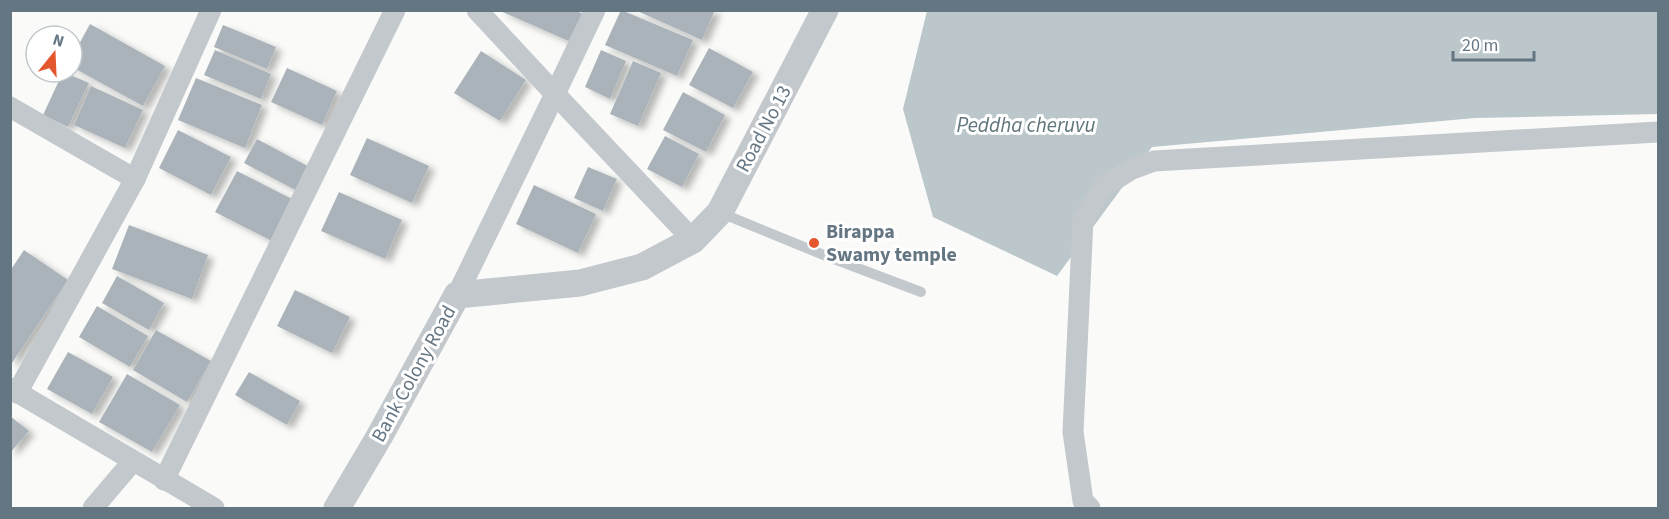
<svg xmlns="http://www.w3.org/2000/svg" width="1669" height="519" viewBox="0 0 1669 519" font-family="'Source Sans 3',sans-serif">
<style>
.water{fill:#bbc7cb}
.building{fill:#aab3b9;filter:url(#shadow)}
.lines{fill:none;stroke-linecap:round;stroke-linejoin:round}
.service{stroke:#c3c8cc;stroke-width:10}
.minor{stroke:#c3c8cc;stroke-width:21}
.tertiary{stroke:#c3c8cc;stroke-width:27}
.poi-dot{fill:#e4572e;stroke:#fff;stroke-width:2}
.labels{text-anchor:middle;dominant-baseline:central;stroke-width:6;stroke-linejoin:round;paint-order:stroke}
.street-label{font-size:20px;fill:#657683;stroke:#fff}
.poi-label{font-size:20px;font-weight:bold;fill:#657683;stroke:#fff;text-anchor:start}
.water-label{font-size:21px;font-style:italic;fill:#60757c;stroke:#fff}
</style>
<defs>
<filter id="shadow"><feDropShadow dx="6" dy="4" stdDeviation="3" flood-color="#0004"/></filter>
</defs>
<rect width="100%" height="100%" fill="#fafaf8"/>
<path class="water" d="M927,11H1658V114L1475,118L1152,147L1057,276L933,217L903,109Z"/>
<g class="building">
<path d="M498,10H574L583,14L571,42Z"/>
<path d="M621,10L693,40L677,76L605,45Z"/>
<path d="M635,10H715L702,40Z"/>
<path d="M90,24L165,66L143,106L72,67V57Z"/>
<path d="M223,25L276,47L267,69L214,47Z"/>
<path d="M709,48L753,72L733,108L689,85Z"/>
<path d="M215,50L271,74L261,99L204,75Z"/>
<path d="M601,50L626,61L610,99L585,87Z"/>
<path d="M481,51L526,80L500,121L454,93Z"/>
<path d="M633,61L661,73L638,126L610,114Z"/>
<path d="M287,68L337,91L322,125L271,102Z"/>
<path d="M63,72L89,83L68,127L43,115Z"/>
<path d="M196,78L262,105L245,148L178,120Z"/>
<path d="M91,86L143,110L125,148L74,125Z"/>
<path d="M683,92L725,115L706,152L663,130Z"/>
<path d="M178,130L231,157L211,195L159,168Z"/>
<path d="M665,136L699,154L682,187L647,169Z"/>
<path d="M367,138L429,166L412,203L350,175Z"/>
<path d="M257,139L315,170L303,194L244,163Z"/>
<path d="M588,167L617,179L603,211L574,198Z"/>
<path d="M237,171L294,200L272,241L215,212Z"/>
<path d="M534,185L596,214L578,253L516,224Z"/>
<path d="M339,192L402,220L385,259L321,231Z"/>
<path d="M129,225L208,255L192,299L112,269Z"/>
<path d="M24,250L68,280L12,363L10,362V271Z"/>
<path d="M117,276L164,303L149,330L102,303Z"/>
<path d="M295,290L350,317L332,353L277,326Z"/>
<path d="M97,306L148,336L130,367L79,337Z"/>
<path d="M156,330L211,361L187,402L133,370Z"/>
<path d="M68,352L113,377L92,414L47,389Z"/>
<path d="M249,372L300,401L287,425L235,395Z"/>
<path d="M127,374L180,405L152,452L99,422Z"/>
<path d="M10,416L29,431L10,453Z"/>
</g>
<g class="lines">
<path class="service" d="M721,213L826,256L921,292"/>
<g class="minor">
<path d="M595,10L555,94L693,240"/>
<path d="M10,107L135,179"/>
<path d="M457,295L555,94L477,10"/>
<path d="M10,388L214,508"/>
<path d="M17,393L135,179L211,10"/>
<path d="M164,480L395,10"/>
<path d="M93,508L133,461"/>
<path d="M1090,508L1083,501L1073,432L1083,220L1103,187L1130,170L1154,161L1658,132"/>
</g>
<path class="tertiary" d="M337,508L379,437L457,295L580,283L642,267L693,240L720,212L825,10"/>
</g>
<circle class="poi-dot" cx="814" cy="243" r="6"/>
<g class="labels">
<g class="street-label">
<text transform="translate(764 129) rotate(-62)">Road No 13</text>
<text transform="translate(414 374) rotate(-61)">Bank Colony Road</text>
</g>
<g class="poi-label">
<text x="826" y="232">Birappa<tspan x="826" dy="23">Swamy temple</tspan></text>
</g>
<g class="water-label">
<text x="1026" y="125">Peddha cheruvu</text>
</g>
</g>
<rect width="1669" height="519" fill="none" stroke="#657683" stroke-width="24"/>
<g transform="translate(54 54) rotate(18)"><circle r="28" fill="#ffffff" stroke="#c1c8cd" stroke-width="1.5"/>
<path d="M0-4.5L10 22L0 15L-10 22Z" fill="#e4572e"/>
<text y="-9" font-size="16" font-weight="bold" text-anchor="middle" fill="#657683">N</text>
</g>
<path d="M1453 51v9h81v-9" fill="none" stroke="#657683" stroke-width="3"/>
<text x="1462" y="51" font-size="18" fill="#657683" stroke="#ffffff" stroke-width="4.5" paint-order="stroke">20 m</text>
</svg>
